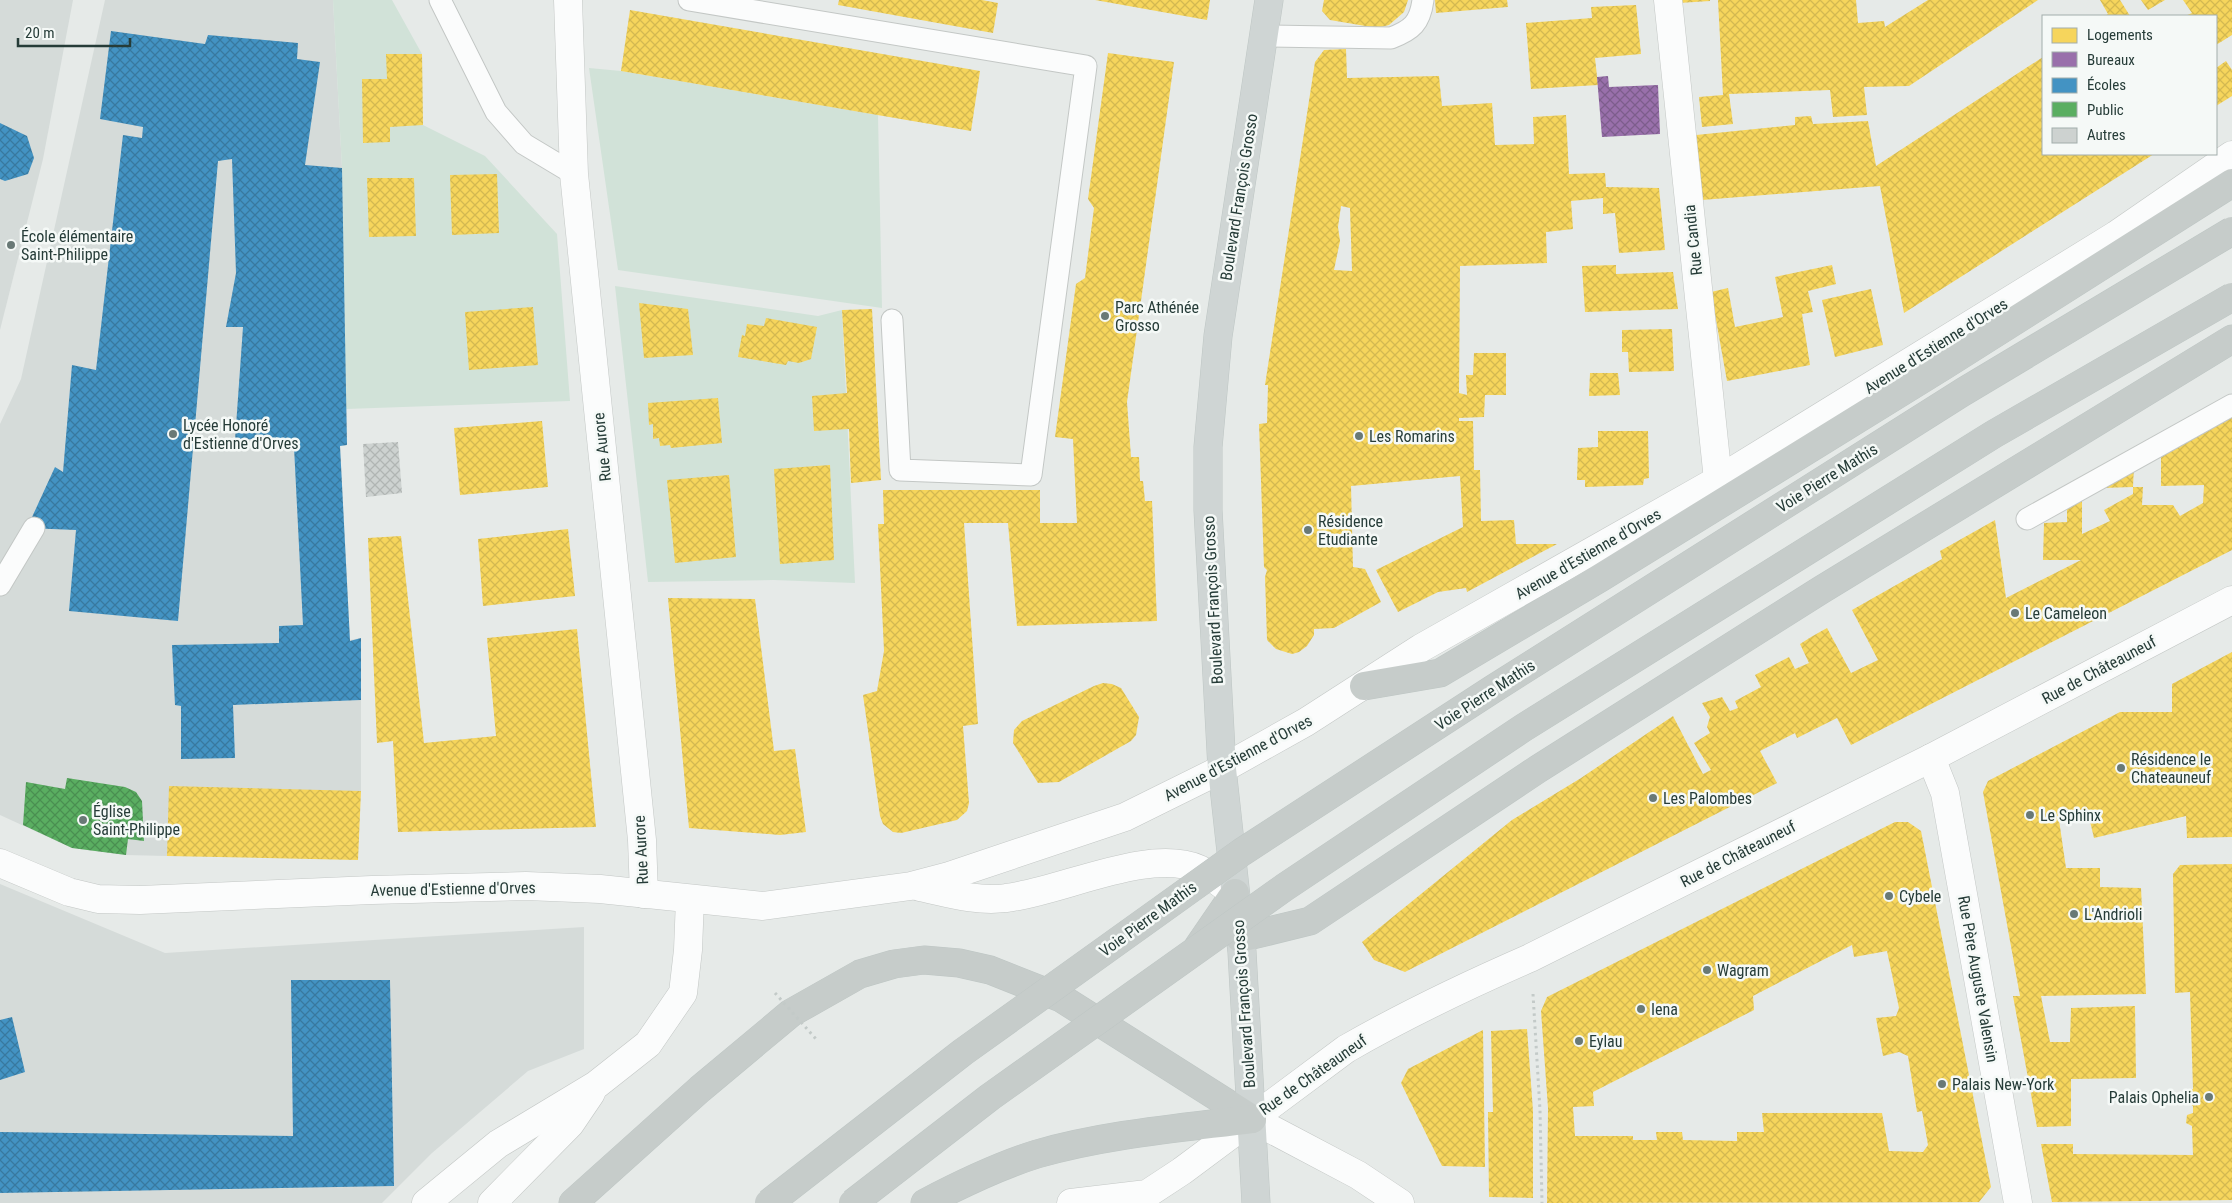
<svg xmlns="http://www.w3.org/2000/svg" width="2232" height="1203" viewBox="0 0 2232 1203" font-family="'Roboto Condensed',sans-serif">
<style>
.built{fill:#d5dbd9}
.garden{fill:#d1e2d8}
.homes{fill:url(#homes-cross-hatch);fill-rule:evenodd}
.offices{fill:url(#offices-cross-hatch)}
.schools{fill:url(#schools-cross-hatch)}
.public{fill:url(#public-cross-hatch)}
.building{fill:url(#building-cross-hatch)}
.lines{fill:none;stroke-linecap:round;stroke-linejoin:round}
.service-casing{stroke:#c3c7c5;stroke-width:23}
.minor-casing{stroke:#c3c7c5;stroke-width:29}
.tertiary-casing{stroke:#c3c7c5;stroke-width:29}
.primary-casing{stroke:#bec6c4;stroke-width:29}
.trunk-casing{stroke:#bec6c4;stroke-width:29}
.path{stroke:#c3cac8;stroke-width:3;stroke-dasharray:2.5 4;stroke-linecap:butt}
.service{stroke:#fbfcfc;stroke-width:21}
.minor{stroke:#fbfcfc;stroke-width:28}
.tertiary{stroke:#fbfcfc;stroke-width:28}
.primary{stroke:#cfd5d4;stroke-width:28}
.trunk{stroke:#c6ccca;stroke-width:28}
.trunk-bridge-casing{stroke:#bec6c4;stroke-width:29;stroke-linecap:butt}
.path-bridge{stroke:#c3cac8;stroke-width:3;stroke-dasharray:2.5 4;stroke-linecap:butt}
.trunk-bridge{stroke:#c6ccca;stroke-width:28}
.poi-dot{fill:#697976;stroke:#f5f9f7;stroke-width:2}
.labels{text-anchor:middle;dominant-baseline:central;stroke-width:5;stroke-linejoin:round;paint-order:stroke}
.street-label{font-size:16px;fill:#263c38;stroke:#f5f9f7}
.poi-label{font-size:16px;fill:#263c38;stroke:#f5f9f7;text-anchor:start}
</style>
<defs>
<pattern id="homes-cross-hatch" width="8" height="8" patternUnits="userSpaceOnUse" patternTransform="scale(1.25)"><rect width="8" height="8" fill="#f6d55c"/><path d="M0 0l8 8M0 8l8-8" fill="none" stroke="#d3b851"/></pattern>
<pattern id="offices-cross-hatch" width="8" height="8" patternUnits="userSpaceOnUse" patternTransform="scale(1.25)"><rect width="8" height="8" fill="#9970ab"/><path d="M0 0l8 8M0 8l8-8" fill="none" stroke="#7d5d8c"/></pattern>
<pattern id="schools-cross-hatch" width="8" height="8" patternUnits="userSpaceOnUse" patternTransform="scale(1.25)"><rect width="8" height="8" fill="#4393c3"/><path d="M0 0l8 8M0 8l8-8" fill="none" stroke="#38799f"/></pattern>
<pattern id="public-cross-hatch" width="8" height="8" patternUnits="userSpaceOnUse" patternTransform="scale(1.25)"><rect width="8" height="8" fill="#5aae61"/><path d="M0 0l8 8M0 8l8-8" fill="none" stroke="#4a8f51"/></pattern>
<pattern id="building-cross-hatch" width="8" height="8" patternUnits="userSpaceOnUse" patternTransform="scale(1.25)"><rect width="8" height="8" fill="#cdd2d0"/><path d="M0 0l8 8M0 8l8-8" fill="none" stroke="#b0b5b3"/></pattern>
</defs>
<rect width="100%" height="100%" fill="#e6eae8"/>
<g class="built">
<path d="M0,0H73L43,159L0,330Z"/>
<path d="M105,0H333L342,168L347,445L340,444L350,640L361,638V791L167,856L126,855L72,848L0,815V424L21,379Z"/>
<path d="M0,884L165,953L584,927V1049L528,1071L432,1153L382,1203H0Z"/>
</g>
<g class="garden">
<path d="M333,0H392L422,54L423,125L485,156L557,234L570,401L346,409L342,168Z"/>
<path d="M589,68L621,71L878,115L882,308L618,270Z"/>
<path d="M615,286L818,316L842,310L855,583L773,580L648,582Z"/>
</g>
<g class="homes">
<path d="M839,0H982L998,3L993,33L838,5Z"/>
<path d="M1095,0H1210L1207,20Z"/>
<path d="M1324,0H1408L1404,12L1389,25L1377,28L1330,20L1322,11Z"/>
<path d="M1435,0H1507L1508,7L1436,13Z"/>
<path d="M1678,0H1710V1L1679,3Z"/>
<path d="M1718,0H1856L1858,23L1884,21L1885,27L1928,0H2038L1909,86L1864,87L1867,115L1833,117L1830,90L1729,94L1733,124L1702,127L1699,97L1723,95Z"/>
<path d="M2100,0H2120L2130,16H2105L2108,14Z"/>
<path d="M2141,0H2165L2148,10Z"/>
<path d="M2183,0H2232V35L2216,45V16H2185L2192,13Z"/>
<path d="M1636,5L1641,54L1595,58L1598,85L1531,89L1526,23L1592,18L1591,7Z"/>
<path d="M630,10L980,71L971,131L621,71Z"/>
<path d="M1346,49L1347,78L1439,76L1442,106L1492,103L1495,145L1534,144L1533,117L1566,115L1569,174L1605,173L1606,187L1659,188L1665,250L1619,253L1615,213L1603,214V198L1571,201L1573,229L1546,232L1547,263L1460,266L1459,393L1467,395L1466,375H1473L1474,353H1506V395H1485L1484,417L1459,418V421H1473L1474,470H1480L1481,521L1514,520L1516,544H1557L1467,592L1466,588L1438,592L1398,612L1376,570L1463,527L1460,476L1351,486L1353,567L1365,569L1381,602L1334,628L1314,629V635L1307,646L1299,652L1292,654L1276,649L1267,640L1265,577L1267,570L1264,567L1259,424L1267,423L1268,385H1265L1315,62L1324,50ZM1341,206L1350,208L1352,271L1334,270L1340,241L1338,227Z"/>
<path d="M1108,53L1174,62L1127,402L1131,457H1139L1140,481H1143L1145,501H1152L1157,621L1017,626L1008,523H964L978,724L963,726L969,803L967,811L957,820L901,833L893,832L883,824L880,816L863,695L877,691L884,651L878,524H884L883,490H1040V523H1077L1073,439L1055,437L1076,284L1085,278L1094,208L1088,199Z"/>
<path d="M386,54H422L423,125L390,127V142L363,143L362,79H387Z"/>
<path d="M2043,57V154H2154L1904,313L1880,186L1702,200L1696,135L1795,125V117L1811,116L1813,124L1868,121L1876,166Z"/>
<path d="M2226,61L2232,70V96L2216,106V68Z"/>
<path d="M497,174L499,233L452,235L450,175Z"/>
<path d="M367,178H414L416,236L369,237Z"/>
<path d="M1616,265V274L1673,272L1678,309L1585,312L1582,266Z"/>
<path d="M1832,265L1836,284L1808,291L1813,312L1802,314L1810,365L1727,381L1711,292L1728,288L1735,327L1783,317L1775,277Z"/>
<path d="M1871,289L1883,345L1835,357L1822,300Z"/>
<path d="M639,303L688,309L693,355L644,358Z"/>
<path d="M533,307L538,365L469,370L465,312Z"/>
<path d="M872,309L881,480L851,483L849,429L814,431L812,396L847,393L842,310Z"/>
<path d="M766,318L817,327L811,359L799,363L788,361L786,365L738,357L742,335L745,336L747,324L764,326Z"/>
<path d="M1672,329L1674,371L1629,372L1628,352H1622V330Z"/>
<path d="M1590,373H1618L1620,395L1589,396Z"/>
<path d="M718,398L722,443L671,448L670,445L660,446L659,438L653,439V424L649,425L648,403Z"/>
<path d="M2232,412V550L1851,745L1837,718L1797,738L1795,733L1760,751L1777,783L1405,972L1374,960L1362,942L1512,820L1581,778L1673,716L1703,774L1711,770L1694,743L1710,733L1707,727L1710,717L1702,703L1722,697L1730,711L1738,708L1735,701L1761,687L1755,675L1789,657L1795,669L1809,663L1800,644L1811,637L1827,628L1851,673L1878,660L1852,610L1942,559L1940,551L1995,520L2006,598L2081,560H2043L2044,523L2067,522V501L2082,495V534L2110,521L2104,510L2133,494V487L2102,488L2134,465L2133,487H2143L2142,505H2173L2180,516L2203,503L2204,485L2161,486V450Z"/>
<path d="M542,421L548,487L460,495L454,428Z"/>
<path d="M1598,431H1648L1649,478L1644,479L1643,485L1585,487V480H1577L1578,448L1598,447Z"/>
<path d="M830,465L834,560L780,564L774,469Z"/>
<path d="M729,475L736,557L675,563L667,480Z"/>
<path d="M568,529L575,596L483,606L478,539Z"/>
<path d="M401,536L424,743L496,736L487,638L577,629L596,827L398,832L393,741L377,743L368,538Z"/>
<path d="M668,598L755,599L774,751L795,749L806,832L780,835L689,828Z"/>
<path d="M2232,652V837L2187,838L2186,816L2094,838L2087,809L2059,820L2066,868H2100V887L2141,888L2146,994L2041,996L2050,1042H2070L2071,1008L2135,1006L2136,1078L2071,1079V1126L2037,1127L2013,996H2020L1983,792L1988,781L2120,712H2172V684Z"/>
<path d="M1103,683L1112,684L1121,688L1139,717L1136,735L1131,741L1059,782L1038,783L1013,743L1014,730L1022,721L1094,686Z"/>
<path d="M169,786L361,791L358,860L167,856Z"/>
<path d="M1895,822H1908L1921,831L1991,1187L1979,1202L1547,1203L1548,1108L1541,1011L1547,997ZM1852,945L1854,957L1887,951L1899,1008L1896,1016L1876,1018L1883,1056L1899,1052L1908,1056L1917,1112L1922,1111L1928,1145L1923,1152L1889,1151L1882,1113H1762L1764,1132H1737V1141L1683,1140L1682,1132H1656L1657,1140H1633V1136H1575L1573,1107L1594,1106L1593,1092L1754,1010L1753,996Z"/>
<path d="M2232,864V1200L2052,1202L2041,1144H2073V1154L2193,1155L2192,1126L2186,1123L2187,1115L2193,1113V1106L2186,1101V1093L2193,1089L2190,992L2175,993L2173,874L2180,865Z"/>
<path d="M1527,1029L1533,1111V1198L1489,1197L1488,1112H1493L1491,1031Z"/>
<path d="M1483,1030L1485,1167L1442,1166L1401,1083L1408,1069Z"/>
</g>
<path class="offices" d="M1608,76L1609,87L1658,85L1660,134L1602,137L1597,77Z"/>
<g class="schools">
<path d="M111,31L205,44L208,35L298,43L297,59L320,62L305,165L342,168L347,445L340,446L350,641L361,638V700L233,705L235,758L181,759V706L175,705L172,645L279,643V626L303,625L294,447L275,448L276,438L235,440L243,327H226L236,273L232,159L218,161L178,621L69,611L76,530L27,528L55,467L63,472L72,365L96,370L123,135L142,138L143,127L100,119Z"/>
<path d="M0,123L27,136L34,158L28,174L5,181L0,179Z"/>
<path d="M291,980H390L394,1186L0,1193V1132L293,1136Z"/>
<path d="M12,1017L25,1072L0,1080V1020Z"/>
</g>
<path class="public" d="M67,778L125,787L136,792L142,801L144,841L128,839L126,855L72,848L23,825L26,782L65,789Z"/>
<path class="building" d="M398,442L402,493L366,497L363,444Z"/>
<g class="lines">
<g class="service-casing">
<g id="service">
<path d="M440,0L496,112L524,144L574,174"/>
<path d="M689,0L1086,66L1031,475L900,470L892,320"/>
<path d="M1263,36L1391,38C1412,30 1420,23 1423,0"/>
<path d="M2027,519L2232,405"/>
<path d="M0,585L34,528"/>
</g>
</g>
<g class="minor-casing">
<g id="minor">
<path d="M568,0L574,174L642,840L644,894"/>
<path d="M1668,0L1718,480"/>
<path d="M1931,758L1945,793L2018,1203"/>
<path d="M1222,769L1306,722L1421,648L1718,480L2116,235L2232,155"/>
</g>
</g>
<g class="tertiary-casing">
<g id="tertiary">
<path d="M0,863L69,892L98,899L140,900L372,890L526,886L600,889L763,906L911,886L949,876L1125,817L1222,769"/>
<path d="M920,887C948,893 977,902 1006,898C1061,892 1148,847 1199,869C1209,874 1218,882 1227,888"/>
<path d="M1252,1119L1358,1175L1400,1203"/>
<path d="M426,1203L498,1144L596,1085L648,1044L683,993L688,950L690,899"/>
<path d="M492,1203L570,1124L591,1093"/>
<path d="M1071,1203L1147,1194L1182,1171L1346,1049C1405,1015 1468,985 1530,958L1931,758L2232,600"/>
</g>
</g>
<g class="primary-casing">
<path id="primary" d="M1256,1203L1242,952L1222,769L1208,510V447L1218,336L1269,0"/>
</g>
<g class="trunk-casing">
<g id="trunk">
<path d="M1364,686L1440,673L1600,578L1945,365L2232,183"/>
<path d="M1240,938L1310,921L1538,769L1821,590L2232,339"/>
<path d="M1198,947L1235,893"/>
<path d="M573,1203L700,1089L791,1013L860,974L894,964L924,960L959,963L990,970L1061,998L1252,1119"/>
<path d="M925,1203C961,1184 998,1166 1037,1154C1107,1134 1181,1128 1252,1119"/>
</g>
</g>
<path class="path" d="M1533,994L1540,1110L1542,1203"/>
<use href="#service" class="service"/>
<use href="#minor" class="minor"/>
<use href="#tertiary" class="tertiary"/>
<use href="#primary" class="primary"/>
<use href="#trunk" class="trunk"/>
<g class="trunk-bridge-casing">
<g id="trunk-bridge">
<path d="M769,1203L963,1052L1242,852L1493,689L1963,392L2232,231"/>
<path d="M853,1203L990,1097L1285,887L1523,728L1994,434L2232,297"/>
</g>
</g>
<path class="path-bridge" d="M775,993L816,1039"/>
<use href="#trunk-bridge" class="trunk-bridge"/>
</g>
<g class="poi-dot">
<circle cx="11" cy="245" r="5"/>
<circle cx="1105" cy="316" r="5"/>
<circle cx="173" cy="434" r="5"/>
<circle cx="1359" cy="436" r="5"/>
<circle cx="1308" cy="530" r="5"/>
<circle cx="2015" cy="613" r="5"/>
<circle cx="2121" cy="768" r="5"/>
<circle cx="1653" cy="798" r="5"/>
<circle cx="2030" cy="815" r="5"/>
<circle cx="83" cy="820" r="5"/>
<circle cx="1889" cy="896" r="5"/>
<circle cx="2074" cy="914" r="5"/>
<circle cx="1707" cy="970" r="5"/>
<circle cx="1641" cy="1009" r="5"/>
<circle cx="1579" cy="1041" r="5"/>
<circle cx="1942" cy="1084" r="5"/>
<circle cx="2209" cy="1097" r="5"/>
</g>
<g class="labels">
<g class="street-label">
<text transform="translate(1239 197) rotate(-81)">Boulevard François Grosso</text>
<text transform="translate(1693 240) rotate(-96)">Rue Candia</text>
<text transform="translate(1936 346) rotate(-32)">Avenue d'Estienne d'Orves</text>
<text transform="translate(602 447) rotate(-96)">Rue Aurore</text>
<text transform="translate(1827 478) rotate(-32)">Voie Pierre Mathis</text>
<text transform="translate(1588 554) rotate(-30)">Avenue d'Estienne d'Orves</text>
<text transform="translate(1213 600) rotate(-93)">Boulevard François Grosso</text>
<text transform="translate(2099 670) rotate(-28)">Rue de Châteauneuf</text>
<text transform="translate(1485 695) rotate(-33)">Voie Pierre Mathis</text>
<text transform="translate(1238 758) rotate(-28)">Avenue d'Estienne d'Orves</text>
<text transform="translate(641 850) rotate(-93)">Rue Aurore</text>
<text transform="translate(1738 854) rotate(-27)">Rue de Châteauneuf</text>
<text transform="translate(453 889) rotate(-1)">Avenue d'Estienne d'Orves</text>
<text transform="translate(1148 919) rotate(-36)">Voie Pierre Mathis</text>
<text transform="translate(1978 979) rotate(80)">Rue Père Auguste Valensin</text>
<text transform="translate(1244 1004) rotate(-94)">Boulevard François Grosso</text>
<text transform="translate(1313 1075) rotate(-35)">Rue de Châteauneuf</text>
</g>
<g class="poi-label">
<text x="21" y="236">École élémentaire<tspan x="21" dy="18">Saint-Philippe</tspan></text>
<text x="1115" y="307">Parc Athénée<tspan x="1115" dy="18">Grosso</tspan></text>
<text x="183" y="425">Lycée Honoré<tspan x="183" dy="18">d'Estienne d'Orves</tspan></text>
<text x="1369" y="436">Les Romarins</text>
<text x="1318" y="521">Résidence<tspan x="1318" dy="18">Etudiante</tspan></text>
<text x="2025" y="613">Le Cameleon</text>
<text x="2131" y="759">Résidence le<tspan x="2131" dy="18">Chateauneuf</tspan></text>
<text x="1663" y="798">Les Palombes</text>
<text x="93" y="811">Église<tspan x="93" dy="18">Saint-Philippe</tspan></text>
<text x="2040" y="815">Le Sphinx</text>
<text x="1899" y="896">Cybele</text>
<text x="2084" y="914">L'Andrioli</text>
<text x="1717" y="970">Wagram</text>
<text x="1651" y="1009">Iena</text>
<text x="1589" y="1041">Eylau</text>
<text x="1952" y="1084">Palais New-York</text>
<text x="2199" y="1097" text-anchor="end">Palais Ophelia</text>
</g>
</g>
<rect x="2042" y="15" width="175" height="140" fill="#f5f9f7" stroke="#a2adab"/>
<rect x="2052" y="28" width="25" height="15" fill="#f6d55c" stroke="#a2adab"/>
<text x="2087" y="40" font-size="15" fill="#263c38">Logements</text>
<rect x="2052" y="52" width="25" height="15" fill="#9970ab" stroke="#a2adab"/>
<text x="2087" y="65" font-size="15" fill="#263c38">Bureaux</text>
<rect x="2052" y="78" width="25" height="15" fill="#4393c3" stroke="#a2adab"/>
<text x="2087" y="90" font-size="15" fill="#263c38">Écoles</text>
<rect x="2052" y="102" width="25" height="15" fill="#5aae61" stroke="#a2adab"/>
<text x="2087" y="115" font-size="15" fill="#263c38">Public</text>
<rect x="2052" y="128" width="25" height="15" fill="#cdd2d0" stroke="#a2adab"/>
<text x="2087" y="140" font-size="15" fill="#263c38">Autres</text>
<path d="M18 38v8h112v-8" fill="none" stroke="#263c38" stroke-width="2.5"/>
<text x="25" y="38" font-size="15" fill="#263c38" stroke="#f5f9f7" stroke-width="4" paint-order="stroke">20 m</text>
</svg>
